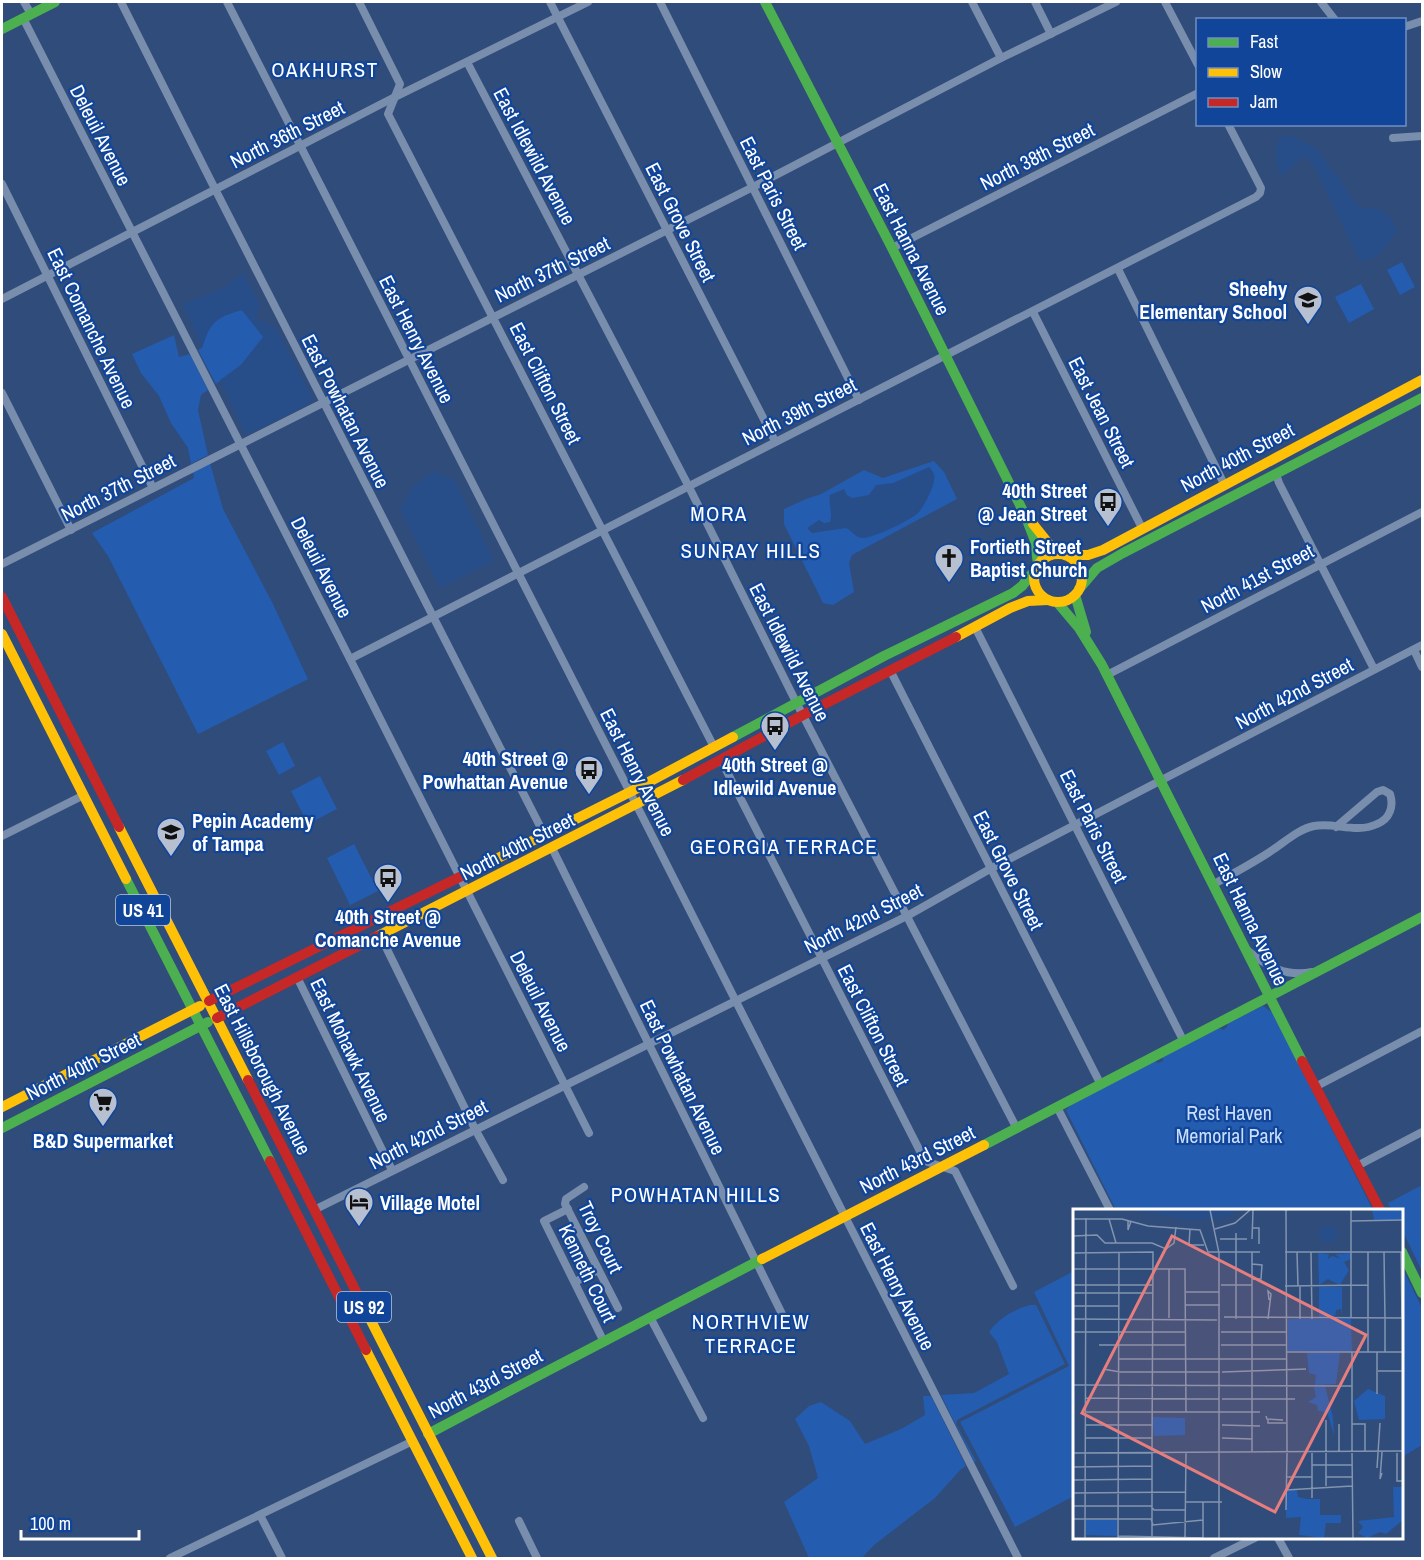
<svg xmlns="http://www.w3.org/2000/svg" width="1424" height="1560" viewBox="0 0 1424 1560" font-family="'Archivo Narrow',sans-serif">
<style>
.green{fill:#245cb0}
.water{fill:#284e8a}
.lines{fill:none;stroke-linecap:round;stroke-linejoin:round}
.street{stroke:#798dac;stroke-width:8}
.fast{stroke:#4caf50;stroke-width:10}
.slow{stroke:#ffc107;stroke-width:10}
.jam{stroke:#c62828;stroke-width:10}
.labels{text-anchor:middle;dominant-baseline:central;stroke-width:4.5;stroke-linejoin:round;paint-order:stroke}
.shield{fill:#104599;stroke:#b7c7e0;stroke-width:1.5}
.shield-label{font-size:18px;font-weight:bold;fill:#fff}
.street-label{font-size:20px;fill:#fff;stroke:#104599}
.poi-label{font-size:20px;font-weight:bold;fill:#fff;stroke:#104599;text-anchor:end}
.park-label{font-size:20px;fill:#cadffe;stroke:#104599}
.neighbourhood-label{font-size:21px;letter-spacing:1.5px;fill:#fff;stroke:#104599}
.inset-road{fill:none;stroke:#8394af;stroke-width:1.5}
.view{fill:#e67e7e;fill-opacity:0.15;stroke:#e67e7e;stroke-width:3}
.inset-edge{fill:none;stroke:#fff;stroke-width:3}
</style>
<rect width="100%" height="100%" fill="#304c7a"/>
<g class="green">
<path d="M1402,262L1415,287L1400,295L1387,270Z"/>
<path d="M1361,284L1374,309L1349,323L1335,297Z"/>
<path d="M242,310L264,337L241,365L216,384L198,350L202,348C210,322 216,317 242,310Z"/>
<path d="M174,335L179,357L190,354L208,390L201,395L198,410L208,455L191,464L188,448L171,423L159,396L141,373L132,354Z"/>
<path d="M934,461L944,472L957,499L852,555L849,563L854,592L833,605L823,603L784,524V509L806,499L821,494L864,470L883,478Z"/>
<path d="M210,463L223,509L273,604L308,679L198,734L108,556L92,533L194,478L193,472Z"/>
<path d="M283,742L295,766L279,775L266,751Z"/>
<path d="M320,776L337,809L308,824L291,791Z"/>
<path d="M354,844L378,891L350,905L327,858Z"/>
<path d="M1263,1006L1273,1013L1373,1210H1116L1066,1110L1071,1105L1154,1060L1158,1063L1163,1061V1056L1219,1028L1223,1030L1227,1027L1228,1023Z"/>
<path d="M1422,1185V1271L1402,1230V1210H1392L1388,1203Z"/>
<path d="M1402,1267L1422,1308V1445L1402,1457Z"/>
<path d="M1074,1271V1496L1015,1527L960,1422L1069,1366L1034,1292Z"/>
<path d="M1030,1305H1036L1065,1364L957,1420L956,1424L976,1461L974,1462L941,1395L974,1393L1009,1374L997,1342L989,1332C1000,1317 1013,1310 1030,1305Z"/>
<path d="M923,1396H931L966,1466L961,1469L935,1498L874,1545L862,1558H809L784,1502L818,1478L809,1446L795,1419L809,1406L821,1402L850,1421L865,1444L901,1429L925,1415Z"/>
</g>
<g class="water">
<path d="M1282,135H1291L1319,150L1332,172L1339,177L1353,201L1363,208L1380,209L1392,219L1397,230C1395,235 1391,238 1388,243C1381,253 1373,263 1359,260L1316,170L1307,158C1295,157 1292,172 1281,175C1274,162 1273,147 1282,135Z"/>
<path d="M243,273L260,305L256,319L275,327L312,396L311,403L246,435L220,380L241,365L263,337L242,310C216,317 210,322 202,348L183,304L223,288Z"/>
<path d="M929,467C931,469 933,471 934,474C937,482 924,507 918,513C911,520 872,539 862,538C855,537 852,531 846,528L812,533L807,528L819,520L824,523L830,522C833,512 828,505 830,495L844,489L847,495L852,498L869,495L876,485L893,483Z"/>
<path d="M433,471L455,480L494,561L440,588L400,510L411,488Z"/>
</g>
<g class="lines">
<g class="street">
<path d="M24,2L31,14"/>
<path d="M121,2L215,189L544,834"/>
<path d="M227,2L639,810L1018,1558"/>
<path d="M359,2L400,84L388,114L714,747"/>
<path d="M550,2L775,441"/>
<path d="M660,2L859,400"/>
<path d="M972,2L1001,58"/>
<path d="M1035,2L1051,34"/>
<path d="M1165,2L1198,65"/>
<path d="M1321,2L1335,20"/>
<path d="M23,18L350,659L589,1133"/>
<path d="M1404,27L1422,21"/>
<path d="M467,62L688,485L796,702L1017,1129"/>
<path d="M1393,138L1422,136"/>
<path d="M2,184L153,488"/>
<path d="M892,248L1198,93"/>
<path d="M1118,269L1224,484"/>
<path d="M2,299L393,98L588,2"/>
<path d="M1033,312L1142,528"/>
<path d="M2,393L71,530"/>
<path d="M1276,474L1279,483L1374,669"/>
<path d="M2,564L753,187L1001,58L1116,2"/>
<path d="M975,627L1183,1040"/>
<path d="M1414,650L1422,667"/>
<path d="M350,659L1256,197L1260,193L1261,188L1228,124"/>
<path d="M890,670L1101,1085"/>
<path d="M1107,675L1422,512"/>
<path d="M721,760L925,1161L955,1171L1013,1286"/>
<path d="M2,836L84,795"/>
<path d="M552,848L785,1320"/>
<path d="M1214,884C1234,873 1255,862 1274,849C1286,841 1299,829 1314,826C1335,822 1356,834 1377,824C1390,819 1394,806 1390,794L1383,790L1377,792L1336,827"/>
<path d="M380,935L475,1129L503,1180"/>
<path d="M1247,950C1267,967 1286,977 1312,972"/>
<path d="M297,977L392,1170"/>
<path d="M1315,1087L1422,1031"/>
<path d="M1057,1107L1110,1210"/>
<path d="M1357,1166L1422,1132"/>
<path d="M584,1187L566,1199L565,1204L618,1308"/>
<path d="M568,1209L544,1221L603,1340"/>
<path d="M314,1210L907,916L990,869L1422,645"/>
<path d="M575,1282L598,1270"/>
<path d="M650,1317L703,1418"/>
<path d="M260,1515L282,1558"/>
<path d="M519,1521L537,1558"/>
<path d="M1278,1538L1289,1558"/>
<path d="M170,1558L413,1441"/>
<path d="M1214,1558L1255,1538"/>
</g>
<g class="fast">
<path d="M765,2L892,248L1025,515L1035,541L1038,564"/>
<path d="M2,29L55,2"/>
<path d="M1079,589L1097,568L1123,553L1422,398"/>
<path d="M1075,595L1086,632"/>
<path d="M1057,602L1079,628L1102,665L1302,1061"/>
<path d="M733,737L884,656L1013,593L1022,586L1035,570"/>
<path d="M126,879L270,1161"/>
<path d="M2,1128L208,1022"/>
<path d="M984,1145L1422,917"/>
<path d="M1402,1252L1422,1293"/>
<path d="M428,1434C539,1375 650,1317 762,1259"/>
</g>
<g class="slow">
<path d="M1033,524L1057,554"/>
<circle cx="1058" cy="578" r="24"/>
<path d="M1066,555H1088L1103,550L1422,380"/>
<path d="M2,634L126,879"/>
<path d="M956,637L1010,608L1028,601L1048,600"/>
<path d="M119,827L248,1080"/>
<path d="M490,862L630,792L733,737"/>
<path d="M378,936L683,780"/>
<path d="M2,1107L200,1006"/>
<path d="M762,1259L984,1145"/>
<path d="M365,1309L492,1558"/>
<path d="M366,1350L472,1558"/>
</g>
<g class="jam">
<path d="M2,597L119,827"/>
<path d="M683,780L803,715L956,637"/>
<path d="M209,1001L490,862"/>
<path d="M217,1018L378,936"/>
<path d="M1302,1061L1380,1210"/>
<path d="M248,1080L365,1309"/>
<path d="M270,1161L366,1350"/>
</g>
</g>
<defs>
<g id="school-pin" transform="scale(1.5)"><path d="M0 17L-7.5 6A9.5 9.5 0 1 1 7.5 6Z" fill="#b7c0d0" stroke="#104599"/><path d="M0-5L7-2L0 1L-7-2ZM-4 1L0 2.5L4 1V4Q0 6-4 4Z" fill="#111"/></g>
<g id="bus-pin" transform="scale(1.5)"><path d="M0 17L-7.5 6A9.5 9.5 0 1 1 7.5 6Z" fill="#b7c0d0" stroke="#104599"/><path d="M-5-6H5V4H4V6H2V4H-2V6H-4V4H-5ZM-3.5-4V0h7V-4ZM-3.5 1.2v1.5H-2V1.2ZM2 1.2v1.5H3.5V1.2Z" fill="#111"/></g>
<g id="church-pin" transform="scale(1.5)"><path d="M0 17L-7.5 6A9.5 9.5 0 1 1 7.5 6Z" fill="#b7c0d0" stroke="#104599"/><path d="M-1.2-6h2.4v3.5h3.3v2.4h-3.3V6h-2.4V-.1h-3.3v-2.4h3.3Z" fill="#111"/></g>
<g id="supermarket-pin" transform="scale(1.5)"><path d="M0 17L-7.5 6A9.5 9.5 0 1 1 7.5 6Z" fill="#b7c0d0" stroke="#104599"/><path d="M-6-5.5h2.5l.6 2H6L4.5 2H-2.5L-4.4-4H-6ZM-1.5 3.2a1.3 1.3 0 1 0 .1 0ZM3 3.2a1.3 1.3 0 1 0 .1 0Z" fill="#111"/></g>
<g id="hotel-pin" transform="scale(1.5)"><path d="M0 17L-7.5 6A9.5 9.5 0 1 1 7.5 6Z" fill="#b7c0d0" stroke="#104599"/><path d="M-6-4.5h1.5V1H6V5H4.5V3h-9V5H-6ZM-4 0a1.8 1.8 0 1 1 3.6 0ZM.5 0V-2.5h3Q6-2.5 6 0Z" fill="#111"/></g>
</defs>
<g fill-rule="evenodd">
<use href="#school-pin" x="1308" y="300"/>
<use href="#bus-pin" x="1108" y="502"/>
<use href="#church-pin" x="949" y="558"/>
<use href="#bus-pin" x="775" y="726"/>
<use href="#bus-pin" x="589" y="770"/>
<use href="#school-pin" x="171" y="832"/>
<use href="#bus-pin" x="388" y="878"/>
<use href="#supermarket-pin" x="103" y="1102"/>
<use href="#hotel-pin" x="359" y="1202"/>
</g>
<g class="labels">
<g class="shield">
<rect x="116" y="895" width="54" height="30" rx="4.5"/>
<rect x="337" y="1292" width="54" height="30" rx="4.5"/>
</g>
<g class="shield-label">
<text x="143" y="910">US 41</text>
<text x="364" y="1307">US 92</text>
</g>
<g class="street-label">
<text transform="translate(287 134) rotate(-27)">North 36th Street</text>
<text transform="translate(101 135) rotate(63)">Deleuil Avenue</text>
<text transform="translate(535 156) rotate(62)">East Idlewild Avenue</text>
<text transform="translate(1037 156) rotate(-27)">North 38th Street</text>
<text transform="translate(774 193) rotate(63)">East Paris Street</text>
<text transform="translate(681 222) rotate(63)">East Grove Street</text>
<text transform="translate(912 249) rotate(63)">East Hanna Avenue</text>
<text transform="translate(552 269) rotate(-26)">North 37th Street</text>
<text transform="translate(92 328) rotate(64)">East Comanche Avenue</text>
<text transform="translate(417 339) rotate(63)">East Henry Avenue</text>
<text transform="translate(546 383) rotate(63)">East Clifton Street</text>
<text transform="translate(346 411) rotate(63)">East Powhatan Avenue</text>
<text transform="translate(799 411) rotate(-27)">North 39th Street</text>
<text transform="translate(1102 412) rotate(63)">East Jean Street</text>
<text transform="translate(1237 457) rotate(-28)">North 40th Street</text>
<text transform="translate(118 487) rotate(-27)">North 37th Street</text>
<text transform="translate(322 567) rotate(63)">Deleuil Avenue</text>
<text transform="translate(1257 578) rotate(-28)">North 41st Street</text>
<text transform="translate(790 652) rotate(63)">East Idlewild Avenue</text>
<text transform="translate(1294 693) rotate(-28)">North 42nd Street</text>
<text transform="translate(638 772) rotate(63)">East Henry Avenue</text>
<text transform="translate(1094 826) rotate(63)">East Paris Street</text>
<text transform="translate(517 846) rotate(-27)">North 40th Street</text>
<text transform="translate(1009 870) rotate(63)">East Grove Street</text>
<text transform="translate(863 918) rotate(-27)">North 42nd Street</text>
<text transform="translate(1251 919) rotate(64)">East Hanna Avenue</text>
<text transform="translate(541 1001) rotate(63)">Deleuil Avenue</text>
<text transform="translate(874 1025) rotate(63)">East Clifton Street</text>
<text transform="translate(351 1050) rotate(64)">East Mohawk Avenue</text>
<text transform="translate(83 1066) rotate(-27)">North 40th Street</text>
<text transform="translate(263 1069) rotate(63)">East Hillsborough Avenue</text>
<text transform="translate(683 1077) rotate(64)">East Powhatan Avenue</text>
<text transform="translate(428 1134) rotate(-27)">North 42nd Street</text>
<text transform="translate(917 1159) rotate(-27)">North 43rd Street</text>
<text transform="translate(601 1237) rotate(64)">Troy Court</text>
<text transform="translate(588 1273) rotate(64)">Kenneth Court</text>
<text transform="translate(898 1286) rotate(63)">East Henry Avenue</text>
<text transform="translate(485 1383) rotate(-28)">North 43rd Street</text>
</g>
<g class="poi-label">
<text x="1287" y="288">Sheehy<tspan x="1287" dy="23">Elementary School</tspan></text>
<text x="1087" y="490">40th Street<tspan x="1087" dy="23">@ Jean Street</tspan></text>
<text x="970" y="546" text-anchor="start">Fortieth Street<tspan x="970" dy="23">Baptist Church</tspan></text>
<text x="568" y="758">40th Street @<tspan x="568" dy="23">Powhattan Avenue</tspan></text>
<text x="775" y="764" text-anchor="middle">40th Street @<tspan x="775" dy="23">Idlewild Avenue</tspan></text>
<text x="192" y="820" text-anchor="start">Pepin Academy<tspan x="192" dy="23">of Tampa</tspan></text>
<text x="388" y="916" text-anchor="middle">40th Street @<tspan x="388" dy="23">Comanche Avenue</tspan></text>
<text x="103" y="1140" text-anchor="middle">B&amp;D Supermarket</text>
<text x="380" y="1202" text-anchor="start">Village Motel</text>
</g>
<g class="park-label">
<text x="1229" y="1112">Rest Haven<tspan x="1229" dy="23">Memorial Park</tspan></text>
</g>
<g class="neighbourhood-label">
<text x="325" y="69">OAKHURST</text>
<text x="719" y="513">MORA</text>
<text x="751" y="550">SUNRAY HILLS</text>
<text x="784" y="846">GEORGIA TERRACE</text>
<text x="696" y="1194">POWHATAN HILLS</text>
<text x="751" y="1321">NORTHVIEW<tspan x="751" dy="24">TERRACE</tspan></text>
</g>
</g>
<g transform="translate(1073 1209)">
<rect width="330" height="330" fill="#304c7a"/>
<path d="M299,1H330V11H301ZM245,44L256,45L255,50L259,47L268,50L262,45L278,44V50L271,53L276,61L267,76L255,70L246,76ZM246,78H269V108L268,100L263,101L262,108H246ZM215,110H278L279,143L215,142ZM234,144H267L263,175L242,176L243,166L236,164ZM252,177L260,208L261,226L254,203L245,202L244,196L235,193L243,188L241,178ZM295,180L312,187V210L286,211L281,192ZM79,208L112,209V226L81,227ZM320,278H330V311L313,325L307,323L294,329L285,324L290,318L285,312L321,308ZM213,281H224L225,288L234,290H247V306H268V314H253L251,329L226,326L228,308L213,309ZM13,311H44V327L13,326Z" fill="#245cb0"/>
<path d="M55,1H165L153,8L121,11ZM246 25a9 9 0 1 1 18 0a9 9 0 1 1-18 0Z" fill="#284e8a"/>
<path class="inset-road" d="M137,1L146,44V329M213,1L214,242M278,1V109M0,10H49L75,17L127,21L135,43H187M36,10L43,34M55,11V21L58,12M278,12L330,11M179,19H186V35M117,20L116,36H131M142,20L162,14L177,1M0,27L24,26L32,34H79L93,40L101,34L103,18M147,30H174M179,30L180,1M179,43V242M212,43H330M224,43L225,77M238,43L239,110M295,43V143M311,43L312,110M328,43L329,109M0,44L80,43L79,242M179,55L189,56L188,70H179M0,60H112L113,203M0,76H79M148,76H179M212,77L295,76M227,77V110M113,83H146M0,84H79M113,96H147M0,97H46M151,108L330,109M96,109V60M0,110L144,111M163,110V24M195,110L198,85L195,82L196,91M312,110V143M0,123H113M148,123H213M26,136H113M148,136H213M213,143H330M279,143V242M46,150H213M30,160L47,163H147M305,162H330M149,163L233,160M0,176L279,177M304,185V143M12,189L146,190M149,190H222M12,203H187M193,207L194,210L210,211M195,210V214H213M266,215V242M279,215H292V242M12,216H79M149,216L187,217M12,229H79M149,229L179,230M253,242V211M309,243L307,270L309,264M0,244L330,242M79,244V329M279,244L280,329M324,244V272H330M239,256H279M0,258L79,257M304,259L307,214M213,268H239M253,268H279M0,271L79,270M253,277V244M213,281L279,277M0,284L113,283M239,289V244M113,293H149M0,297H78L81,301H113M213,301L214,244M0,310H78L80,316L130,311M45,327L130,329V293M12,329L13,9M45,329L46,43M112,329L113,244"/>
<path class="view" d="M99,27L293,126L202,303L9,204Z"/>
<rect width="330" height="330" class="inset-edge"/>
</g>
<rect width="1424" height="1560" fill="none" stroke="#ffffff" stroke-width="6"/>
<rect x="1196" y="18" width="210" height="108" fill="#104599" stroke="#708fc2" stroke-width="1.5"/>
<rect x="1208" y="38" width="30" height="9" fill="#4caf50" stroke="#708fc2" stroke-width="1.5"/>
<text x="1250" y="48" font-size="18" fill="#ffffff">Fast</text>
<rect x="1208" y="68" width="30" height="9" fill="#ffc107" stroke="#708fc2" stroke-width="1.5"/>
<text x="1250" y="78" font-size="18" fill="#ffffff">Slow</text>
<rect x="1208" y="98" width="30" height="9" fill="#c62828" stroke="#708fc2" stroke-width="1.5"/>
<text x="1250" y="108" font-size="18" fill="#ffffff">Jam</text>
<path d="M21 1530v9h118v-9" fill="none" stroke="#ffffff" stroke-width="3"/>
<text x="30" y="1530" font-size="18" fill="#ffffff" stroke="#104599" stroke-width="4.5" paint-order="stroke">100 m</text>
</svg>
